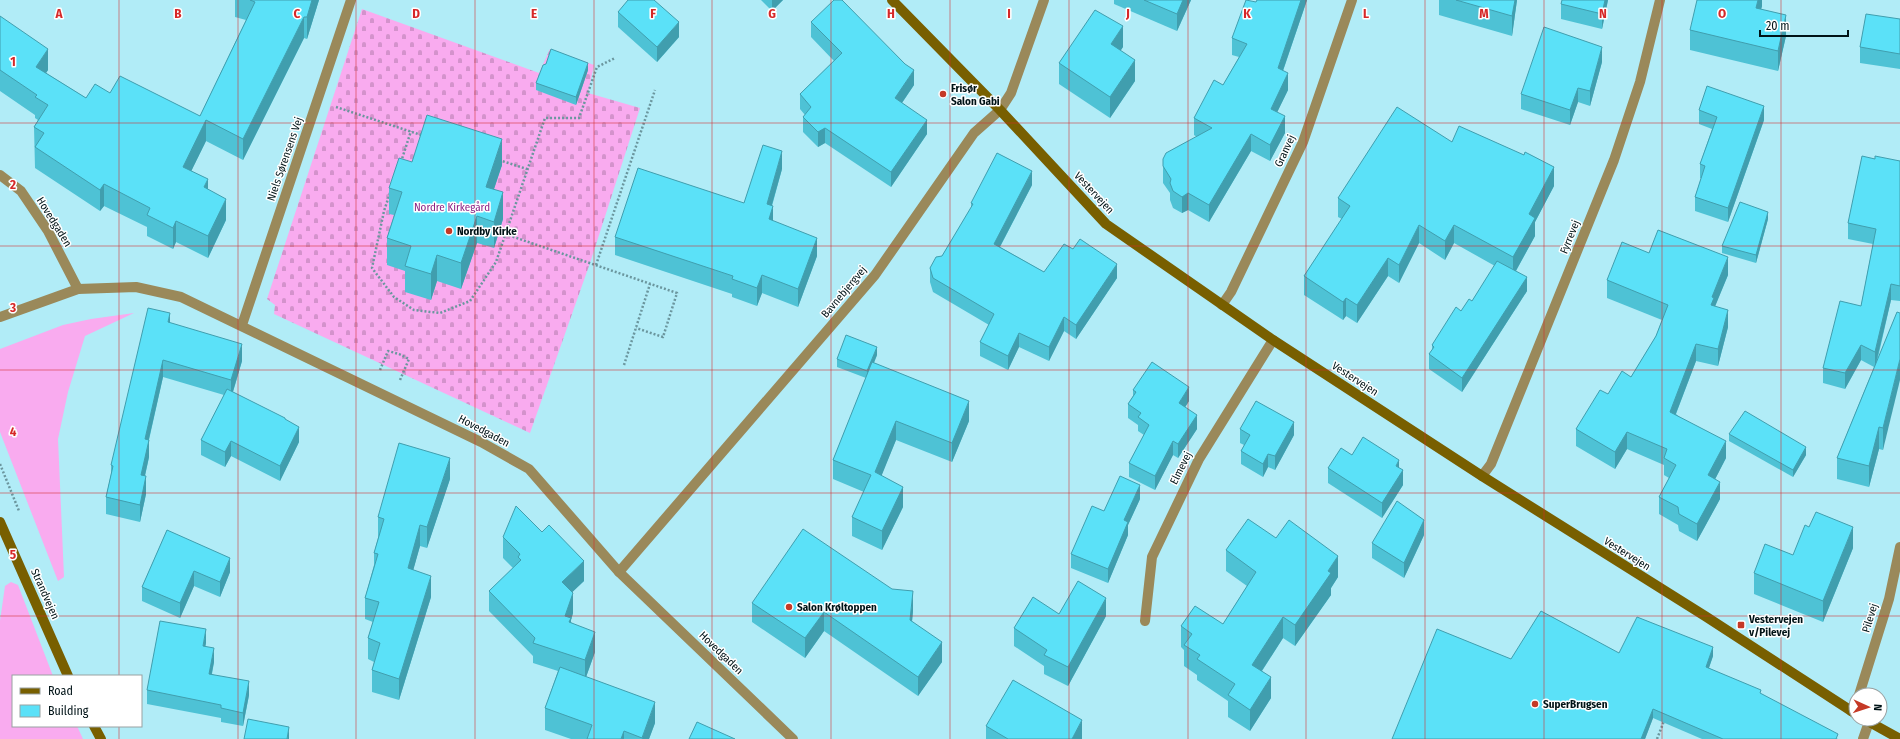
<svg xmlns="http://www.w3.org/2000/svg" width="1900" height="739" viewBox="0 0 1900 739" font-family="'Fira Sans Condensed',sans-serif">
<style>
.grass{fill:#f9abef}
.cemetery{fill:url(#cemetery-stones)}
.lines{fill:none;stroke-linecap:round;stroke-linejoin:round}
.path{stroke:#6b969e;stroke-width:2.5;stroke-dasharray:2 2;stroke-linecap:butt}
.street{stroke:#9a895a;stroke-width:10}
.secondary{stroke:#785f00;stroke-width:10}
.wall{fill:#4ec2d5}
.shaded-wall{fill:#409eae}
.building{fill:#5be1f8;stroke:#409eae}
.grid{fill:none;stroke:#d62828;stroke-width:1;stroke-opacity:0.55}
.poi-dot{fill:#c53926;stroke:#fff;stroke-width:1.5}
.labels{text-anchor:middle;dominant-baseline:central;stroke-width:3;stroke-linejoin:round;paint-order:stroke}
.poi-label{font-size:11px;font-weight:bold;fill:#001317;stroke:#fff;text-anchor:start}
.street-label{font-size:11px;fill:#001317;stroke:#fff}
.park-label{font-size:11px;fill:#8a1f83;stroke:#fff}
.grid-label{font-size:13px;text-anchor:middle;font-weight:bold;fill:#d62828;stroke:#fff;stroke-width:3;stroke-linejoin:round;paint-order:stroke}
</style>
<defs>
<pattern id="cemetery-stones" width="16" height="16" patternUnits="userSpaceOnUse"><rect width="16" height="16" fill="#f9abef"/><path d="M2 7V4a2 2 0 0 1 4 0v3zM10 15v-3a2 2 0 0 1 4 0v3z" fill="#d492cc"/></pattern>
</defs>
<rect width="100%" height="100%" fill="#b1ecf7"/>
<g class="grass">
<path d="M134,313L85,336L68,392L58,439L64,577L58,581L0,432V349L63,325L91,319Z"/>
<path d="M11,582L18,585L53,676H13V726H77L83,739H0V621L5,586Z"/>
</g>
<path class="cemetery" d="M362,9L539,73L550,49L594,65L588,93L640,108L590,263L530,433L274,314L275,305L267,299Z"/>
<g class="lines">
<g class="path">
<path d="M336,107L424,136"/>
<path d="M499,160L527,169"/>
<path d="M401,162L411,131"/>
<path d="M390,193L384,211L372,268L394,297L414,310L440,313L470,301L496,262L545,118H579L597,67L615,58"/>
<path d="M505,234L677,293L663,337L636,328"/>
<path d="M596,265L655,90"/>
<path d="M624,365L650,284"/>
<path d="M380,370L388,351L399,354L409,359L400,380"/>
<path d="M0,464L19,511"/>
<path d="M1657,739L1664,721"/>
</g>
<g class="street">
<path d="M0,175L21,191L48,231L78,289"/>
<path d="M1222,305L1231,292L1303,142L1352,0"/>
<path d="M0,317L78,289L136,287L181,297L481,442L529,469L619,572L793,739"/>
<path d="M242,325L351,0"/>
<path d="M1482,476L1491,464L1614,160L1640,82L1660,0"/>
<path d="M619,572L875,275L974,133L1000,110L1011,93L1044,0"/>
<path d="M1145,621L1152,557L1199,459L1273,340"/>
<path d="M1859,695L1889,599L1900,547"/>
<path d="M1851,711L1856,701"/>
<path d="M1863,739L1869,722"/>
</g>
<g class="secondary">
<path d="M892,0L1000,110L1106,224L1273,340L1482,476L1705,616L1856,714"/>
<path d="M0,522L68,676"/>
<path d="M1864,719L1900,739"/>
<path d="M94,726L101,739"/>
</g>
</g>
<g class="wall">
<path d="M235,0H319L307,39L304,38L243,160L206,141L191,171L208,190L226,220L208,258L176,242L173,249L147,236V227L104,206L100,211L35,168L34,127L38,120L35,118V115L0,91V16L48,70L46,73L86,98L110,93L200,116L246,20L235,17Z"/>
<path d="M761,0H783L772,11Z"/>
<path d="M1114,0H1191L1177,31L1114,4Z"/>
<path d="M1257,0H1307L1283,71L1288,90L1277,112L1285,133L1270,161L1251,151L1209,222L1188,210L1182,213L1173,208L1170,200V193L1163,183V159L1197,137L1194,135V118L1223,85L1239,57L1232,55V38L1256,2Z"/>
<path d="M1439,0H1517L1512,36L1439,15Z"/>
<path d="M1562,0H1608L1602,29L1561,19V4Z"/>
<path d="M1762,0V6L1761,9L1786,36L1778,71L1690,50V30Z"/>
<path d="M618,12L679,37L657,62L618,27Z"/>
<path d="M1900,19V69L1860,63V47Z"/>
<path d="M811,22L914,85L902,103L927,134L891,187L825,143L818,147L803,132V117L805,115L800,109V94L834,61L811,37Z"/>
<path d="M1123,47L1120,51L1135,81L1110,118L1059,84V63Z"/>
<path d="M1602,62L1590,106L1578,102L1570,125L1521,109V94Z"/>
<path d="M588,70L576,105L536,90V83Z"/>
<path d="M1699,110L1764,120L1728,222L1695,211V197L1701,178H1700V164L1712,129L1699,124Z"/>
<path d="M1452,142L1554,186L1535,222V236L1516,271L1527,291L1462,392L1429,369V354L1432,350V345L1461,311L1472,301L1495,266L1454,243L1445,260L1419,243L1399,283L1388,276L1357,323L1346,316L1343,320L1304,295V276L1342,219L1338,217V198Z"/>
<path d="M1875,159L1900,161V301L1891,300L1877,362L1897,312L1883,450L1879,449L1869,487L1837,479V458L1874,367L1861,360L1845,389L1823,383V368L1861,306L1873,244L1848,239V223Z"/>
<path d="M412,162L502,165L494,189L503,219L494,248L477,243L461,289L437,281L431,300L405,292V271L387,265V238L394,215L389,214V188Z"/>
<path d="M782,169L772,206L773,221L817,256L798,307L762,293L757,306L732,297V294L615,255V237L744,203Z"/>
<path d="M1032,185L1000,247L1044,272L1117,278L1076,339L1064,331L1049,361L1019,347L1008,370L980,356V342L989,325L933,292L930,282V268L942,256L971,208V203Z"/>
<path d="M1768,219L1756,263L1722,253V246Z"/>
<path d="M1649,253L1728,275L1715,306L1728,327L1718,366L1696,361L1676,414L1726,458L1715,479L1720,499L1697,541L1679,531L1678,525L1659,514V497L1669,478L1664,475V465L1627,449L1615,469L1576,446V429L1608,394L1631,377L1656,336L1662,320L1607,298V280Z"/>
<path d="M170,323L242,361L233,392L285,420L299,442L280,481L231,456L225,467L201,455V440L224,395L163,377L149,440V457L145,476L146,494L140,522L106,514V497L111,474V465Z"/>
<path d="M877,355L874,363L969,421L952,462L896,440L881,476L903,507L882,550L852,536V517L864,492L833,479V460L866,378L837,367V359Z"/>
<path d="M1133,390L1189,401L1185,407L1197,429L1178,458L1173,455L1155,490L1129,477V463L1144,435L1138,431V425L1128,418V404L1133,396Z"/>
<path d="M1240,429L1294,435L1275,470L1268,467L1263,477L1241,464V451L1244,445L1240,443Z"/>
<path d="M1729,434L1806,455L1793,477L1729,441Z"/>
<path d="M1328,468H1399L1403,485L1382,518L1328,483Z"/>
<path d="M450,479L427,548L420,546L413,570L431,597L399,700L372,692V670L374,662L368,659V638L373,622L365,619V598L374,565V553L378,538V517Z"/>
<path d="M1140,499L1128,525V535L1108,583L1071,568V554L1104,511Z"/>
<path d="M167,530L230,572L220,597L194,586L180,618L142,601V587Z"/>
<path d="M1424,535L1404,578L1372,558V543Z"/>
<path d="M503,537L584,581L572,592L573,613L571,620V622L595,652L586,677L655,723L649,739H571L545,730V708L558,671L533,663V656L489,611V591L513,568L503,558Z"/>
<path d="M1276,538L1338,577L1331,588V595L1295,646L1283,638L1262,671L1271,698L1250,731L1228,717V701L1197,680V675L1184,666V650L1181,647V626L1223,624L1247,586L1226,571V550Z"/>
<path d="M1853,548L1823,622L1754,594V573L1793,555Z"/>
<path d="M752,603L913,611L912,622L942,662L918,696L824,631L805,658L752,622Z"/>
<path d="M1059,614L1106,616L1068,686L1044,674V666L1014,646V628Z"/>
<path d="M206,643L205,646L214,662L212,674L249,695L243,726L221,722V718L147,704V690Z"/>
<path d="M1619,653L1713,656L1709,668L1761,694L1838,739H1702L1653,718L1645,739H1392L1511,659Z"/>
<path d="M986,726L1082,739H986Z"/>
</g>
<g class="shaded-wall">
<path d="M312,0H319L307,39V17Z"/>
<path d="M772,0H783L772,11Z"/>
<path d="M1183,0H1191L1177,31V14Z"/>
<path d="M1301,0H1307L1278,85V68Z"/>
<path d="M1515,0H1517L1512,36V16Z"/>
<path d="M1605,0H1608L1602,29V14Z"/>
<path d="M1758,0H1762V6L1756,28V8Z"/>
<path d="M1786,15V36L1778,71V51Z"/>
<path d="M304,17V38L243,160V139Z"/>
<path d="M679,22V37L657,62V47Z"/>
<path d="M1123,26V47L1111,65V44Z"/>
<path d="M1602,47V62L1590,106V91Z"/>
<path d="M48,49V70L36,88V67Z"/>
<path d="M1135,60V81L1110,118V97Z"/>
<path d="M588,63V70L576,105V97Z"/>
<path d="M914,70V85L895,113V98Z"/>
<path d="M1288,73V90L1271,125V109Z"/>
<path d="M1578,88V102L1570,125V110Z"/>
<path d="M1764,106V120L1728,222V208Z"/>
<path d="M1285,116V133L1270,161V145Z"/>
<path d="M206,120V141L183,188V167Z"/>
<path d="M927,120V134L891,187V172Z"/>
<path d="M825,128V143L818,147V132Z"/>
<path d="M1251,134V151L1209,222V205Z"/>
<path d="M502,139V165L486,213V187Z"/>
<path d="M782,151V169L767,222V204Z"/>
<path d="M1554,167V186L1535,222V236L1513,276V257L1529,214Z"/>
<path d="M1032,171V185L994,258V244Z"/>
<path d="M208,179V200L204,187Z"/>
<path d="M104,184V206L100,211V190Z"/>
<path d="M503,192V219L494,248V222Z"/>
<path d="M1188,193V210L1182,213V197Z"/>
<path d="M226,199V220L208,258V236Z"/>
<path d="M773,206V224L769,219Z"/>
<path d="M1768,212V219L1756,263V255Z"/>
<path d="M477,216V243L461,289V263Z"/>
<path d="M176,221V242L173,249V228Z"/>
<path d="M1419,225V243L1399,283V265Z"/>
<path d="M1454,225V243L1445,260V241Z"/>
<path d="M817,238V256L798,307V289Z"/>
<path d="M437,255V281L431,300V274Z"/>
<path d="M1728,257V275L1714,309L1711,305L1712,297Z"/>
<path d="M1388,258V276L1357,323V305Z"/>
<path d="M1117,264V278L1076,339V325Z"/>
<path d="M762,275V293L757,306V288Z"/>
<path d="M1527,277V291L1462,392V378Z"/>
<path d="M1891,284V300L1875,367V352Z"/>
<path d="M1346,298V316L1343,320V302Z"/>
<path d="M1728,310V327L1718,366V349Z"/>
<path d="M170,313V331L168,322Z"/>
<path d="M1064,317V331L1049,361V347Z"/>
<path d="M1019,333V347L1008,370V356Z"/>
<path d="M242,344V361L231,398V380Z"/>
<path d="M1696,344V361L1670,429V412Z"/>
<path d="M1861,345V360L1845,389V373Z"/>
<path d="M877,347V355L867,379V371Z"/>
<path d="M1900,359V380L1883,450V428Z"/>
<path d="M163,360V377L145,456V439Z"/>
<path d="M1189,387V401L1179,417V403Z"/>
<path d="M969,401V421L952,462V443Z"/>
<path d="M1197,415V429L1178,458V444Z"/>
<path d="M896,421V440L875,492V472Z"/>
<path d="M1294,422V435L1275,470V456Z"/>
<path d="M299,427V442L280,481V466Z"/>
<path d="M1879,427V449L1869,487V466Z"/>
<path d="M1627,432V449L1615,469V452Z"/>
<path d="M149,440V457L141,493V475Z"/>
<path d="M231,441V456L225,467V452Z"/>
<path d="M1173,441V455L1155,490V476Z"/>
<path d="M1726,441V458L1708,493V475Z"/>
<path d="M1806,447V455L1793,477V470Z"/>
<path d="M1268,454V467L1263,477V464Z"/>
<path d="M450,458V479L427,548V527Z"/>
<path d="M1399,460V475L1396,466Z"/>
<path d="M1403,470V485L1382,518V503Z"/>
<path d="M146,476V494L140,522V505Z"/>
<path d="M1720,482V499L1697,541V524Z"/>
<path d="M1140,485V499L1128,525V535L1108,583V569L1124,520Z"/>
<path d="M903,487V507L882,550V531Z"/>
<path d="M1424,520V535L1404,578V563Z"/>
<path d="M420,525V546L408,589V568Z"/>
<path d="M1853,527V548L1823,622V601Z"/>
<path d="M1338,556V577L1331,588V595L1295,646V625L1328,571Z"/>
<path d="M230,558V572L220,597V582Z"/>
<path d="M584,561V581L562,602V582Z"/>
<path d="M194,571V586L180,618V603Z"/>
<path d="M431,576V597L399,700V679Z"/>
<path d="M913,591V611L910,640V620Z"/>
<path d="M573,593V613L571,620V638L565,616Z"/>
<path d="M1106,598V616L1068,686V667Z"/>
<path d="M824,612V631L805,658V638Z"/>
<path d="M1283,617V638L1252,686V665Z"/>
<path d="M206,629V643L203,660V646Z"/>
<path d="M595,632V652L585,680V660Z"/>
<path d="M942,642V662L918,696V677Z"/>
<path d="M1713,647V656L1706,676V667Z"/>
<path d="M214,648V662L209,687V674Z"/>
<path d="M1271,677V698L1250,731V710Z"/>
<path d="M249,681V695L243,726V713Z"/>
<path d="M655,702V723L649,739H642Z"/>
<path d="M1653,709V718L1645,739H1641Z"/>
<path d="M1082,720V739H1072Z"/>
<path d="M289,727V739H287Z"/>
<path d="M624,731V739H621Z"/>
</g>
<g class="building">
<path d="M250,0H312L307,17H304L243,139L206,120L183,167L208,179L204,187L226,199L208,236L176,221L173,228L147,215L150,208L104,184L100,190L35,147L44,133L34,127L48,105L35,97L37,95L0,70V16L48,49L36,67L86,98L95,84L110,93L120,76L200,116L255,2Z"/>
<path d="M628,0H654L679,22L657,47L618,12Z"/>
<path d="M834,0H842L905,64L914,70L895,98L927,120L891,172L825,128L818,132L803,117L811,107L800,94L842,53L811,22Z"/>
<path d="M1144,0H1183L1177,14Z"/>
<path d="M1246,0L1256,2L1257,0H1301L1278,68L1288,73L1271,109L1285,116L1270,145L1251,134L1209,205L1188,193L1182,197L1173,191L1170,183L1171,179L1163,166V159L1166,153L1212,128L1194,118L1214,80L1223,85L1247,44L1232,38Z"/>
<path d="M1456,0H1515L1512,16Z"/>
<path d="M1562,0H1605L1602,14L1561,4Z"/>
<path d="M1697,0H1758L1756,8L1786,15L1778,51L1690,30Z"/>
<path d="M1095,10L1123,26L1111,44L1135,60L1110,97L1059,63Z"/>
<path d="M1866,14L1900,19V54L1860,47Z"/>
<path d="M1544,27L1602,47L1590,91L1578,88L1570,110L1521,94Z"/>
<path d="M551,49L588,63L576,97L536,83L543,65L546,64Z"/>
<path d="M1707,86L1764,106L1728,208L1695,197L1705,166L1700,164L1717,117L1699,110Z"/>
<path d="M1397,107L1452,142L1459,126L1524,155L1525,152L1554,167L1529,214L1535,218L1513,257L1454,225L1445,241L1419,225L1399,265L1388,258L1357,305L1346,298L1343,302L1304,276L1350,206L1338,198Z"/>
<path d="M427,115L502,139L486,187L503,192L494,222L477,216L461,263L437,255L431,274L405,266L411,246L387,238L402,192L389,188L399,158L412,162Z"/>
<path d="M763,145L782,151L767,204L773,206L769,219L817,238L798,289L762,275L757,288L732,279L733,276L615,237L638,168L744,203Z"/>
<path d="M997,153L1032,171L994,244L1044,272L1064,244L1073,249L1080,239L1117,264L1076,325L1064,317L1049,347L1019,333L1008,356L980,342L994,314L933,278L930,268L936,257L942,256L973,204L971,203Z"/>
<path d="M1862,156L1875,159V156L1900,161V286L1891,284L1875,352L1861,345L1845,373L1823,368L1840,301L1861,306L1876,229L1848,223Z"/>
<path d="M1740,202L1768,212L1756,255L1722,246Z"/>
<path d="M1658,230L1728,257L1712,297L1714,298L1711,305L1728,310L1718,349L1696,344L1670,412L1726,441L1708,475L1720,482L1697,524L1679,514L1678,507L1659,497L1676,465L1664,458L1667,449L1627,432L1615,452L1576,429L1600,390L1608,394L1622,371L1631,377L1656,336L1668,305L1607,280L1622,242L1649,253Z"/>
<path d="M1497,261L1527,277L1462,378L1429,354L1434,347L1432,345L1456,307L1461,311L1469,299L1472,301Z"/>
<path d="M148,308L170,313L168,322L242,344L231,380L163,360L145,439L149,440L141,475L146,476L140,505L106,497L113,466L111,465Z"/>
<path d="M1897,312L1900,313V359L1883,428L1879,427L1869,466L1837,458Z"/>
<path d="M846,335L877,347L867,371L837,359Z"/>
<path d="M872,362L969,401L952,443L896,421L875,472L903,487L882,531L852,517L871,475L833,460Z"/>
<path d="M1152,362L1189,387L1179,403L1197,415L1178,444L1173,441L1155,476L1129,463L1149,425L1138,417L1141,413L1128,404L1136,392L1133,390Z"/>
<path d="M227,389L285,418V419L299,427L280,466L231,441L225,452L201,440Z"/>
<path d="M1256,401L1294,422L1275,456L1268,454L1263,464L1241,451L1250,435L1240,429Z"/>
<path d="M1745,411L1806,447L1793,470L1729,434Z"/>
<path d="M1363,437L1399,460L1396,466L1403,470L1382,503L1328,468L1341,448L1352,455Z"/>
<path d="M399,443L450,458L427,527L420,525L408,568L431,576L399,679L372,670L380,643L368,638L379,602L365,598L378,554L374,553L384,519L378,517Z"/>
<path d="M1120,476L1140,485L1124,520L1128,522L1108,569L1071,554L1092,506L1104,511Z"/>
<path d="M1397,501L1424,520L1404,563L1372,543Z"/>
<path d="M516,506L542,532L549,525L584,561L562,582L573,593L565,616L571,618L569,622L595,632L585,660L533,643L535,638L489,591L521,560L518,557L520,554L503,537Z"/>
<path d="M1816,512L1853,527L1823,601L1754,573L1765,544L1793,555L1805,525L1809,527Z"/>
<path d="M1248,519L1276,538L1289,520L1338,556L1328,571L1331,573L1295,625L1283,617L1252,665L1271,677L1250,710L1228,695L1235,684L1197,659L1200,655L1184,645L1192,634L1181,626L1195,606L1223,624L1256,572L1226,550Z"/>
<path d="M803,529L892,589L913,591L910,620L942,642L918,677L824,612L805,638L752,603Z"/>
<path d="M167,530L230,558L220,582L194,571L180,603L142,587Z"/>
<path d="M1078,581L1106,598L1068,667L1044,655L1047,650L1014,628L1033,597L1059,614Z"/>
<path d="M1541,611L1619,653L1637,617L1713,647L1706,667L1761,690L1760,693L1838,734L1836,739H1723L1653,709L1641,739H1392L1437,629L1511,659Z"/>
<path d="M160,621L206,629L203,646L214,648L209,674L249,681L243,713L221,708V705L147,690Z"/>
<path d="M560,667L655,702L642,738L624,731L621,739H587L592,725L545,708Z"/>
<path d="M1013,680L1082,720L1072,739H1008L986,726Z"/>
<path d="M248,719L289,727L287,739H244Z"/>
<path d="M697,722L735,739H689Z"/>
</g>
<path class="grid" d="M119,0V676M238,0V739M356,0V739M475,0V739M594,0V739M712,0V739M831,0V739M950,0V739M1069,0V739M1188,0V739M1306,0V739M1425,0V739M1544,0V739M1662,0V739M1781,0V739M0,123H1900M0,246H1900M0,370H1900M0,493H1900M0,616H1900M119,726V739"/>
<g class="poi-dot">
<circle cx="943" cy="94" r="4"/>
<circle cx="449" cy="231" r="4"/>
<circle cx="789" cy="607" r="4"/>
<rect x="1737" y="621" width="8" height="8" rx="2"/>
<circle cx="1535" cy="704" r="4"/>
</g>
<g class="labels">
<g class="poi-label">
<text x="951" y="88">Frisør<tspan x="951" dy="13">Salon Gabi</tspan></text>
<text x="457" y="231">Nordby Kirke</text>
<text x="797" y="607">Salon Krøltoppen</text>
<text x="1749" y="619">Vestervejen<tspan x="1749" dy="13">v/Pilevej</tspan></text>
<text x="1543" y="704">SuperBrugsen</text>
</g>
<g class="street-label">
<text transform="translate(1285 151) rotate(-65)">Granvej</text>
<text transform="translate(285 159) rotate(-71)">Niels Sørensens Vej</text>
<text transform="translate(1094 193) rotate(47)">Vestervejen</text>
<text transform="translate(54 222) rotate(58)">Hovedgaden</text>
<text transform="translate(1570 237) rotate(-68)">Fyrrevej</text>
<text transform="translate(844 292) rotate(-50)">Bavnebjergvej</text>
<text transform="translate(1355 379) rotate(33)">Vestervejen</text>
<text transform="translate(484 431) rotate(28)">Hovedgaden</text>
<text transform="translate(1181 468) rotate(-63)">Elmevej</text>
<text transform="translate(1627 554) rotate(32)">Vestervejen</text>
<text transform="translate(45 594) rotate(66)">Strandvejen</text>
<text transform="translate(1870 618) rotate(-73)">Pilevej</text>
<text transform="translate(721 653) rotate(44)">Hovedgaden</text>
</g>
<g class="park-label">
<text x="452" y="207">Nordre Kirkegård</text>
</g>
</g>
<g class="grid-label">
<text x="59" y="18">A</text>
<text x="178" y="18">B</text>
<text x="297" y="18">C</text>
<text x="416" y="18">D</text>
<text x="534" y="18">E</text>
<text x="653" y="18">F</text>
<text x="772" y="18">G</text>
<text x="891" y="18">H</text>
<text x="1009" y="18">I</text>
<text x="1128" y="18">J</text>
<text x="1247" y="18">K</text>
<text x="1366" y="18">L</text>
<text x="1484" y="18">M</text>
<text x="1603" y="18">N</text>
<text x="1722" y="18">O</text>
<text x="13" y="66">1</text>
<text x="13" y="189">2</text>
<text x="13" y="312">3</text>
<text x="13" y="436">4</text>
<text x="13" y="559">5</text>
</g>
<rect x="12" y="675" width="130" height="52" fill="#ffffff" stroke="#99a1a2"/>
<rect x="20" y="688" width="20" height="6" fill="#785f00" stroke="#99a1a2"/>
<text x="48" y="695" font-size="12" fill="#001317">Road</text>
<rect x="20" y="705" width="20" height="12" fill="#5be1f8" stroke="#99a1a2"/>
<text x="48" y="715" font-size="12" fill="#001317">Building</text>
<g transform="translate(1868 707) rotate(93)"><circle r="19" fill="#ffffff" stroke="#99a1a2"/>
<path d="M0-3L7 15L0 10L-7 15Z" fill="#c53926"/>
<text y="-6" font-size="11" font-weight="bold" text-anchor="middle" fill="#001317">N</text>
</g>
<path d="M1760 30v6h88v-6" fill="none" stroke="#001317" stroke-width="2"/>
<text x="1766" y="30" font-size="12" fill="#001317" stroke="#ffffff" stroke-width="3" paint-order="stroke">20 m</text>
</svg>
